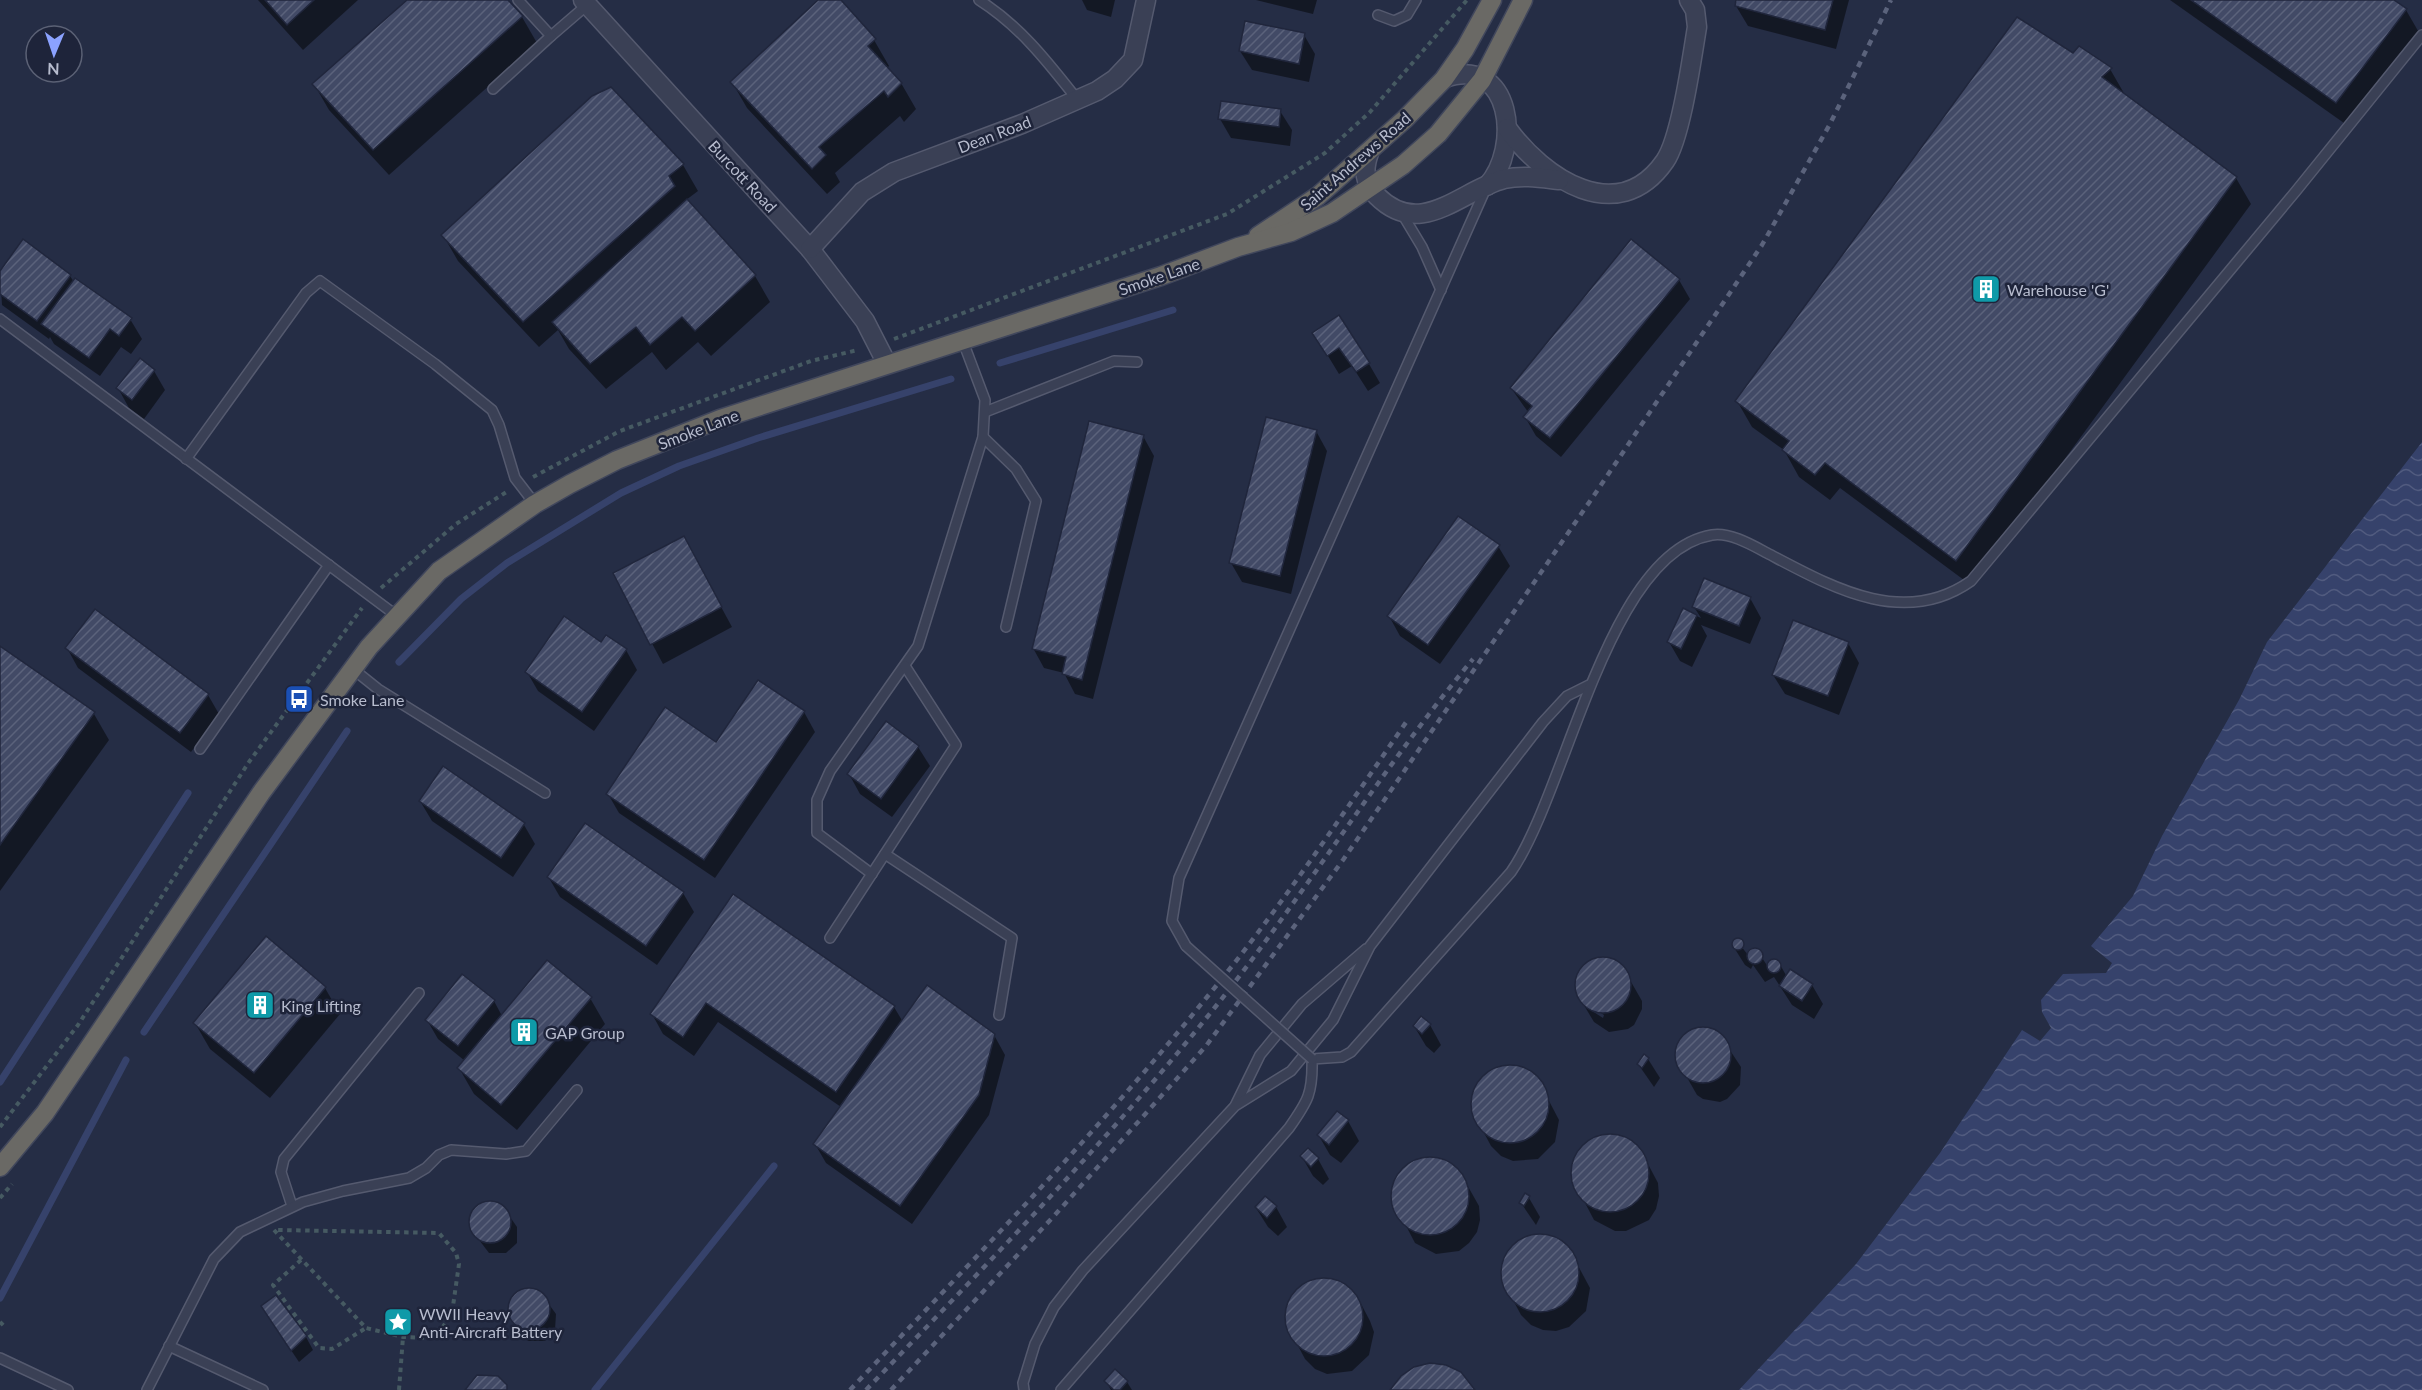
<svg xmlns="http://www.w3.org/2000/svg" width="2422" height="1390" viewBox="0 0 2422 1390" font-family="Lato,sans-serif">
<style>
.water{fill:url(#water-waves)}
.shadow{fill:#0007;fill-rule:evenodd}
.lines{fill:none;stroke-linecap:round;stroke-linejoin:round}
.stream{stroke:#36426b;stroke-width:7}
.building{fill:url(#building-hatch);stroke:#20263c;stroke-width:1.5}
.service-casing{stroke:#555a6f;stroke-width:12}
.minor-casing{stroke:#555a6f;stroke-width:21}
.trunk-casing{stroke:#41475c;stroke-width:21}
.path{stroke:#465a62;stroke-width:4;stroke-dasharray:4.5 4.5;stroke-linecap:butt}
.service{stroke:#3a4055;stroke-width:9}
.minor{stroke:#3a4055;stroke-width:18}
.trunk{stroke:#6a6965;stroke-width:18}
.rail{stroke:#5b637c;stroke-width:4.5;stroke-dasharray:6 6;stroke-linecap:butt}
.service-bridge-casing{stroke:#555a6f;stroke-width:12;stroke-linecap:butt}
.service-bridge{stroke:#3a4055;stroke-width:9}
.labels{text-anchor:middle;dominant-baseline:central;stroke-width:5;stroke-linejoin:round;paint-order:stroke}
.street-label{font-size:16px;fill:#b7bcce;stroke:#1e243a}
.poi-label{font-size:16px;fill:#b7bcce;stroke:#1e243a;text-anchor:start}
</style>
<defs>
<pattern id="water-waves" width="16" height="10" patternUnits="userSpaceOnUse" patternTransform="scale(1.5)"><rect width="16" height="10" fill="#36426b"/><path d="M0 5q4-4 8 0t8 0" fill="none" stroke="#515b7f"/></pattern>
<pattern id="building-hatch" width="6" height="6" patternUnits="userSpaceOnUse" patternTransform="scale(1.5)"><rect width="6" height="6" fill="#424a66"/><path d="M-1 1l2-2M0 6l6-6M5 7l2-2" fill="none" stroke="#5b627b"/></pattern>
</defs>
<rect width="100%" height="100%" fill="#252d45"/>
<path class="water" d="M2422,442V1390H1739L1856,1264L1940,1153L2022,1030L2040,1041L2051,1028L2042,1012L2041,1000L2063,974L2106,973L2112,963L2091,946L2133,896L2162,836L2239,700L2267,642Z"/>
<g class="shadow">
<path d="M258,0H358L303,50Z"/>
<path d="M409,0H506L522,17L537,43L389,175L329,110L314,84Z"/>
<path d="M820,0H839L874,40L889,66L887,68L901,83L916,109L904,122L900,116L835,173L840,182L827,194L747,108L732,82Z"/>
<path d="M1082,0H1115L1111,17L1087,10Z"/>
<path d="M1256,0H1317L1313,14Z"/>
<path d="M1738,0H1849L1836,49L1748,26L1736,6Z"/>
<path d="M2170,0H2392L2406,10L2421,36L2351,128Z"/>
<path d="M1304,35L1315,54L1309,82L1252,70L1240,51Z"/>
<path d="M2073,55L2110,69L2125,95L2236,178L2251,204L1972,586L1840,488L1830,500L1799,477L1784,450L1752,427L1737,401Z"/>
<path d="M1280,111L1292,130L1290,146L1231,138L1220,119Z"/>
<path d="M683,165L698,191L686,200L755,276L770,302L711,356L698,342L666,370L652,352L606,389L569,349L558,330L539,347L458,261L443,235Z"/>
<path d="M0,273L70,276L74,282L130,319L142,339L131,354L121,347L100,376L54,344L50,337L49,339L2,305Z"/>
<path d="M1679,280L1690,299L1561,457L1536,436L1525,417L1528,412L1511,388Z"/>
<path d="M1314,333L1369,364L1380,383L1368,391L1352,366L1339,374Z"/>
<path d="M154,371L165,390L144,419L129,408L118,388Z"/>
<path d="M1316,431L1327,451L1291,594L1242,582L1231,563Z"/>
<path d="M1143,436L1154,456L1093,699L1075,694L1064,673L1044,668L1033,648Z"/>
<path d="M1498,546L1510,566L1440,664L1400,636L1389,616Z"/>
<path d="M694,557L732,627L663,664L615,574Z"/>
<path d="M1750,598L1761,618L1750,644L1701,625L1707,636L1692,667L1680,661L1669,642L1684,610L1701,618L1694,607Z"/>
<path d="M1848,643L1859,663L1839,715L1785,694L1773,675Z"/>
<path d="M602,645L626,650L637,670L594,731L538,691L527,672Z"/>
<path d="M0,648L94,714L109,740L0,891Z"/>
<path d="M67,648L208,695L219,714L191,752L78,668Z"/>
<path d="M804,712L815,732L715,878L619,813L608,794Z"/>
<path d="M918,747L930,766L892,817L860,794L849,774Z"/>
<path d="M443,768L524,825L535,844L513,877L432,821L420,801Z"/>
<path d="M549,878L683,893L694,912L657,965L560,897Z"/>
<path d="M733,896L894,1007L903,1022L994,1035L1005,1055L989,1115L912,1224L826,1163L815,1144L841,1107L718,1022L694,1056L663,1034L652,1014Z"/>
<path d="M1737,941L1748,955L1751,951L1757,950L1768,967L1769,963L1778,961L1787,977L1812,985L1823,1004L1814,1019L1792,1005L1774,977L1765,982L1753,965L1751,969L1745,965L1733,946Z"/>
<path d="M1607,958L1622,966L1642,1001V1009L1634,1025L1628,1029L1609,1032L1594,1022L1582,1002L1577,984L1584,967L1590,962ZM1586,1004L1604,1015L1603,1018L1586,1007Z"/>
<path d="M325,988L340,1014L270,1098L210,1049L195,1023Z"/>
<path d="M590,998L605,1024L517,1130L474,1094L459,1068L465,1061L438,1039L427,1020L494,1001L502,1016Z"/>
<path d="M1422,1018L1430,1025L1441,1045L1434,1053L1426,1046L1414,1026Z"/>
<path d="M1700,1028L1718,1032L1741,1067L1740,1085L1727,1099L1720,1102L1703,1099L1697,1095L1677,1060L1679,1043L1691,1031Z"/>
<path d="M1648,1059L1660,1078L1654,1087L1638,1064Z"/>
<path d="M1505,1066L1528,1071L1537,1078L1559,1120L1555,1142L1538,1159L1513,1161L1501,1156L1491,1146L1474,1114L1472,1101L1475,1088L1483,1077Z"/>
<path d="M1348,1121L1359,1141L1341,1163L1330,1155L1319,1136Z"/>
<path d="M1606,1135L1619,1136L1631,1142L1641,1151L1658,1183L1659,1196L1656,1209L1649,1220L1626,1231H1615L1594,1220L1572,1178L1576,1155L1584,1145L1593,1139Z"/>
<path d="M1308,1150L1318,1159L1329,1179L1323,1185L1313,1176L1302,1157Z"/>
<path d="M1427,1158L1440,1159L1452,1165L1461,1174L1479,1206L1480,1220L1477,1232L1469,1243L1459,1251L1436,1254L1415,1243L1393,1201V1189L1405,1169L1414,1162Z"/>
<path d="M1265,1198L1276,1207L1287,1227L1278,1236L1268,1227L1256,1208Z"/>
<path d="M1529,1198L1540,1217L1536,1225L1521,1203Z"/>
<path d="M481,1204H501L517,1227V1243L506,1253H489L470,1228L471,1216Z"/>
<path d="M1547,1236L1568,1247L1590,1288L1586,1311L1569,1327L1556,1331L1543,1330L1531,1325L1521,1315L1504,1283L1503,1270L1506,1257L1513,1247L1524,1239Z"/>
<path d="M1319,1279L1342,1283L1359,1300L1370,1321L1374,1332L1369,1355L1352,1371L1327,1374L1315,1369L1305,1359L1288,1327L1287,1314L1290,1301L1297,1290Z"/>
<path d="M520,1291L540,1292L556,1314L555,1330L545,1341H528L509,1316V1304Z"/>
<path d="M270,1319L306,1337L313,1350L299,1362Z"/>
<path d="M1106,1381L1127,1382L1132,1390H1111Z"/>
</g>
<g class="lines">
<g class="stream">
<path d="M1000,363L1173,310"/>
<path d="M399,662L461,599L507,563L621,493L679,466L758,438L951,379"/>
<path d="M144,1032L347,731"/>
<path d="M0,1082L188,793"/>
<path d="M0,1298L126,1060"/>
<path d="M595,1390L774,1166"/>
</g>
</g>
<g class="building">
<path d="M265,0H314L287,25Z"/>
<path d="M407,0H508L523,16L373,150L312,84Z"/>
<path d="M818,0H841L876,39L868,46L902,83L888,97L884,91L819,147L826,155L812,169L730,82Z"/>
<path d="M1736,0H1833L1825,30L1735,6Z"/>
<path d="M2191,0H2394L2407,9L2336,103Z"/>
<path d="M2017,17L2073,53L2079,46L2112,68L2102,77L2237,177L1956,561L1825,463L1815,475L1782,450L1789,441L1735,401Z"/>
<path d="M1245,21L1305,33L1299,64L1239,51Z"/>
<path d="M611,87L684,164L669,176L675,186L523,322L441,235L592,96Z"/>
<path d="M1221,101L1281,109L1279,127L1218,119Z"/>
<path d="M687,199L756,275L695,331L682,317L650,345L636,327L590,364L552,322Z"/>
<path d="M23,239L71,275L37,321L0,294V271Z"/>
<path d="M1631,239L1680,279L1550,438L1523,417L1532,406L1510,388Z"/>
<path d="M75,278L132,318L119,336L110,329L89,358L41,324Z"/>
<path d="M1339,315L1370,363L1356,372L1339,348L1327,356L1312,333Z"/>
<path d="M140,358L155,370L132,400L116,388Z"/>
<path d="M1266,417L1317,430L1280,576L1229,563Z"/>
<path d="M1089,421L1144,435L1082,680L1062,674L1066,657L1032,649Z"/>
<path d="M1458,516L1500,545L1428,645L1387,616Z"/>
<path d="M684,536L722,607L650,645L613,573Z"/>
<path d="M1704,578L1751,597L1739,626L1692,607Z"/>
<path d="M1683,608L1697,615L1681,649L1667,642Z"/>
<path d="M95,609L209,694L180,733L65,648Z"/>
<path d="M564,616L601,642L606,635L627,649L582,712L525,672Z"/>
<path d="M1793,620L1849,642L1828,696L1772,675Z"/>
<path d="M0,646L95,712L0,845Z"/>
<path d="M758,680L805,711L704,860L606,794L665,707L716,742Z"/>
<path d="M886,721L919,746L881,799L847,774Z"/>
<path d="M443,766L525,823L501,858L419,801Z"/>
<path d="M585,823L684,892L646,946L547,877Z"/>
<path d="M733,894L895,1006L836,1092L706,1003L683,1037L650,1014Z"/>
<path d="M266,936L326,987L254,1073L193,1023Z"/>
<circle cx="1738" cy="944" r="6"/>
<circle cx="1755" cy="956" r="8"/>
<circle cx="1603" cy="985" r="28"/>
<circle cx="1774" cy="966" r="7"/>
<path d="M547,960L592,997L501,1105L457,1068Z"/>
<path d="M1790,969L1813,984L1802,1001L1779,986Z"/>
<path d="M462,974L495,1000L458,1046L425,1020Z"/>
<path d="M927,985L995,1034L979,1095L900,1206L813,1144Z"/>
<path d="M1421,1016L1431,1024L1422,1034L1413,1026Z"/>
<circle cx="1703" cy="1055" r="28"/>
<path d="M1644,1054L1649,1058L1642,1068L1637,1064Z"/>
<circle cx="1510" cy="1104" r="39"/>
<path d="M1337,1111L1349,1120L1329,1145L1317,1135Z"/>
<circle cx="1610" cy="1173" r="39"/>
<path d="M1308,1148L1319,1158L1311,1167L1300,1156Z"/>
<circle cx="1430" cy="1196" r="39"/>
<path d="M1525,1193L1530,1196L1524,1206L1519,1203Z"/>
<path d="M1265,1196L1277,1206L1267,1218L1255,1207Z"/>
<circle cx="490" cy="1222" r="21"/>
<circle cx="1540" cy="1273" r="39"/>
<circle cx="1324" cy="1317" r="39"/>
<circle cx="529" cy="1309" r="21"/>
<path d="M276,1295L307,1336L291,1351L261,1306Z"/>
<path d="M1430,1363L1446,1365L1461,1372L1475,1390H1390L1401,1376L1414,1367Z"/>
<path d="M1115,1369L1128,1381L1120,1390H1114L1104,1381Z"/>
<path d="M477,1375L498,1376L507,1385V1390H465Z"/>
</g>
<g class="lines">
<g class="service-casing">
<g id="service">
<path d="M518,0L551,36L587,5"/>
<path d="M979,0C1020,26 1047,61 1077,99"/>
<path d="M1378,15L1394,21L1407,15L1416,0"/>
<path d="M493,89L551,36"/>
<path d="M1401,212L1422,247L1441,290"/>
<path d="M0,319L397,616"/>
<path d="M985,412L1114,361L1137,362"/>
<path d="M983,437L1016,469L1036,501L1006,627"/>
<path d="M186,459L306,293L320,281L435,364L492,410L499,425L515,478L535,504"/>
<path d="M353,669L378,689L545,793"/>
<path d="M200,749L329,565"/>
<path d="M885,854L1012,938L999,1015"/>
<path d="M872,874L817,833V800L830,771L918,646L983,437L985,400L962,339"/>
<path d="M830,938L956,745L905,666"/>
<path d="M1186,946L1172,921L1179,878L1486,188"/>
<path d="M1236,1104L1260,1055L1302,1004L1366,949"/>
<path d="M292,1206L281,1172L284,1159L419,993"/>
<path d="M169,1346L263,1390"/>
<path d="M0,1358L68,1390"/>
<path d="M147,1390L214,1259L240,1232L303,1202L343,1191L409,1178L426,1168L439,1155L451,1150L506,1154L526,1151L577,1090"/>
<path d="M1024,1390L1023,1383L1035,1344L1054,1307L1083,1270L1235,1106L1291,1071L1333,1020L1370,946L1543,722L1567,696L1589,685"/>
<path d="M1061,1390L1289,1128C1308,1101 1313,1093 1312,1059L1342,1057L1351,1052L1511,872C1567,792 1607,552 1712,535C1730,532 1752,545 1767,553C1830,586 1903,629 1971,581L2296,191L2422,35"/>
</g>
</g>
<g class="minor-casing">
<g id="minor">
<path d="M583,0L810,249L865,321L887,364"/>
<path d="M1445,78C1512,55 1522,148 1487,186"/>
<path d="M1507,128C1543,178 1618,229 1665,161C1681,138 1692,57 1697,27L1695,10L1689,0"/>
<path d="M1369,153C1363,170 1364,183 1377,196C1421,240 1461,190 1504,179C1523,175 1541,178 1559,180"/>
<path d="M810,249L862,192L894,172L1022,124L1097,91L1115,79L1133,60L1146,0"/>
</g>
</g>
<g class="trunk-casing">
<g id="trunk">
<path d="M1258,236L1318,196L1405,119L1444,79L1465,49L1492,0"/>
<path d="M0,1167L45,1113L261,793L369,647L439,571L535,504L570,484L617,460L720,419L1161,276L1238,247L1291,232L1332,213L1403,165L1438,134L1482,80L1523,0"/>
</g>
</g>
<g class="path">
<path d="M894,339L1227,214L1325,153L1370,112L1467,0"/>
<path d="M533,477L620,431L811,361L858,350"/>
<path d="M381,588L456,524L508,491"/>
<path d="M0,1127L78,1025L249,762L362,608"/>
<path d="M0,1198L12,1184"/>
<path d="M274,1230L366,1328L403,1337L428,1338L439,1333L452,1313L459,1264L456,1253L439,1233L278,1230"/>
<path d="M301,1260L273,1285L319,1348L332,1349L366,1328"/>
<path d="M0,1322L5,1327"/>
<path d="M399,1390L403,1337"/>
</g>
<use href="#service" class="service"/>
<use href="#minor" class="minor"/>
<use href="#trunk" class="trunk"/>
<g class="rail">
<path d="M850,1390C972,1261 1095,1135 1207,997C1280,909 1344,812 1409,718"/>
<path d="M866,1390C987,1264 1111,1138 1220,1001C1308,890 1382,768 1473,659"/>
<path d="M891,1390L1054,1216L1206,1046L1343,860L1597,491L1762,245L1830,124L1891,0"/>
</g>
<g class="service-bridge-casing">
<path id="service-bridge" d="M1186,946L1312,1059"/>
</g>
<use href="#service-bridge" class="service-bridge"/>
</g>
<defs>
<g id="building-square" transform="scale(1.5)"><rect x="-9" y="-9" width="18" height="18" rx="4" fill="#0f9aa8" stroke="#1e243a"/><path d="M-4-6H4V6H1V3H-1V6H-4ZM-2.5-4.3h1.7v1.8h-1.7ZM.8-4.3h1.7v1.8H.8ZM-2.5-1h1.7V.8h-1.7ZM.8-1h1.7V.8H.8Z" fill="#fff"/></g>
<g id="bus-square" transform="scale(1.5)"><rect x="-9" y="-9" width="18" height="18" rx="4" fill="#1a4fb4" stroke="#1e243a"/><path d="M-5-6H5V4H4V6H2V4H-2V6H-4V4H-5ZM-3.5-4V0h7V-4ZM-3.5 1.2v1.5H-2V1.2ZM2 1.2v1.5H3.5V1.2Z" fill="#fff"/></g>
<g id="sight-square" transform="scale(1.5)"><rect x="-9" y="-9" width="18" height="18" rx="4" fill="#0f9aa8" stroke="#1e243a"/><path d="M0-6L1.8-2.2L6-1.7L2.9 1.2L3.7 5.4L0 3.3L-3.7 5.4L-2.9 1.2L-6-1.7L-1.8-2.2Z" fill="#fff"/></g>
</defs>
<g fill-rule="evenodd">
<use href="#building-square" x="1986" y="289"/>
<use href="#bus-square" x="299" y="699"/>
<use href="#building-square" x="260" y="1005"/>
<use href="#building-square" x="524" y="1032"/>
<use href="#sight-square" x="398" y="1322"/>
</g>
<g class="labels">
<g class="street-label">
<text transform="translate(994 134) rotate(-21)">Dean Road</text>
<text transform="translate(1355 161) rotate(-41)">Saint Andrews Road</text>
<text transform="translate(743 176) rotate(47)">Burcott Road</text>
<text transform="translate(1159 276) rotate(-19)">Smoke Lane</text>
<text transform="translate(698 429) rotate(-21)">Smoke Lane</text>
</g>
<g class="poi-label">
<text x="2007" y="289">Warehouse 'G'</text>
<text x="320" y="699">Smoke Lane</text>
<text x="281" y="1005">King Lifting</text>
<text x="545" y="1032">GAP Group</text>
<text x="419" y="1313">WWII Heavy<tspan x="419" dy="18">Anti-Aircraft Battery</tspan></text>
</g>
</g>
<g transform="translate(54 54) rotate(182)"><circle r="28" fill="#1e243a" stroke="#5b6175" stroke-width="1.5"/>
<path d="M0-4.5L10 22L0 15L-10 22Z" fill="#8ba2ff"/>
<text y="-9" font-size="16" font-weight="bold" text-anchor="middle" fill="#b7bcce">N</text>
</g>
</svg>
